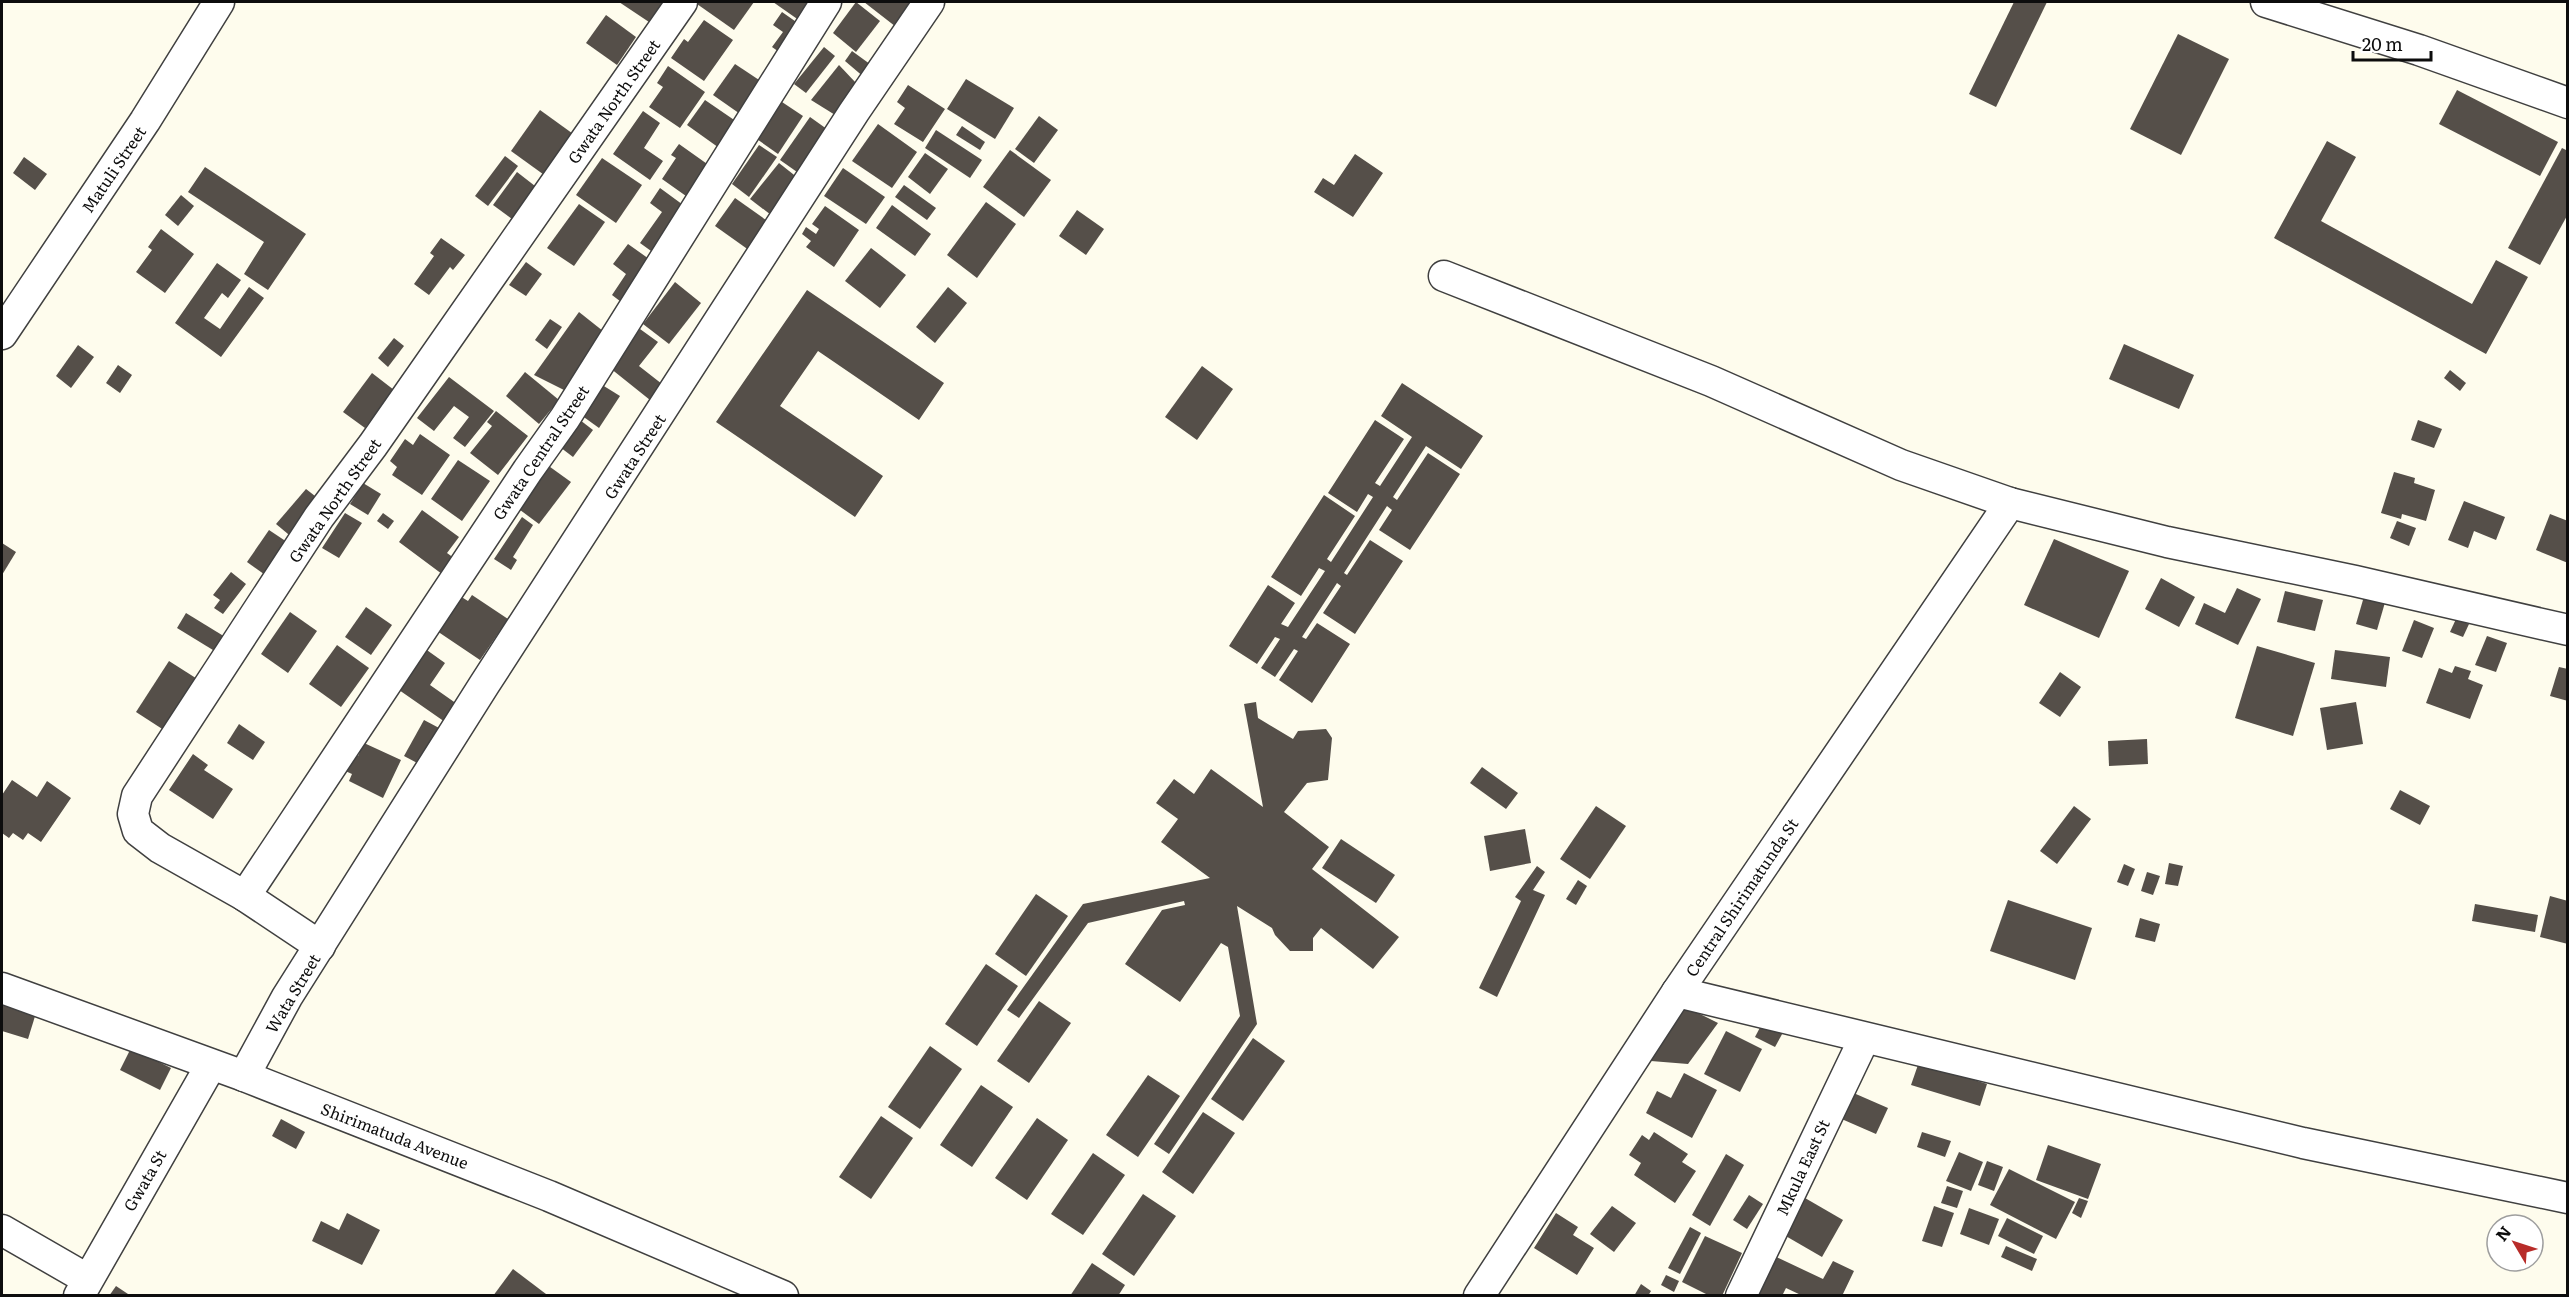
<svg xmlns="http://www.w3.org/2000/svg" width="2569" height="1297" viewBox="0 0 2569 1297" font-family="Literata,serif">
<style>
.building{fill:#554f49}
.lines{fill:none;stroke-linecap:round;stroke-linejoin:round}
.minor-casing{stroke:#404040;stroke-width:33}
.minor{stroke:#fff;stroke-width:30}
.labels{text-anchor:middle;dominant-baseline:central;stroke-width:6;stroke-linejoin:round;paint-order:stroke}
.street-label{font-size:16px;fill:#0d0d0d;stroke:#fff}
</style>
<rect width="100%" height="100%" fill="#fefced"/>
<g class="building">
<path d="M619,2H663L649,22Z"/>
<path d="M699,2H754L734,30L697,4Z"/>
<path d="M773,2H815L803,23Z"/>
<path d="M856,2L880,21L856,52L833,33Z"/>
<path d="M864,2H923L900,30Z"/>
<path d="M2014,2H2047L1996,107L1969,94Z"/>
<path d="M782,12L802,26L782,54L772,47L783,32L773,25Z"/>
<path d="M606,15L636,37L617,65L586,43Z"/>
<path d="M704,20L733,40L704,81L671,58L684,39L688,42Z"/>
<path d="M2178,34L2229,59L2181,155L2130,129Z"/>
<path d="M824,47L835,56L806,93L794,84Z"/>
<path d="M852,51L874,67L865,78L845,61Z"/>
<path d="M735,64L765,84L743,116L713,95Z"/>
<path d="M839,65L856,83L840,118L811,100Z"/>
<path d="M668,66L705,92L680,128L649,107L663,87L657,83Z"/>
<path d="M966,79L1014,108L995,139L947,109Z"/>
<path d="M908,85L945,109L923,142L894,124L905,108L897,102Z"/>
<path d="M2457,90L2558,142L2540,176L2439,124Z"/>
<path d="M705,100L740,124L722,150L687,125Z"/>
<path d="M779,100L803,116L778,154L754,137Z"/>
<path d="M540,110L576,136L547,177L511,151Z"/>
<path d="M643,111L660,123L644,148L663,161L650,180L613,154Z"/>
<path d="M1039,116L1058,130L1034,163L1015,149Z"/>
<path d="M810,117L838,137L807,179L780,160Z"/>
<path d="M878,124L917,152L892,188L852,161Z"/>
<path d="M962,126L985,142L980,150L956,135Z"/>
<path d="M936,130L982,160L970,178L925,148Z"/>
<path d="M2327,141L2356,157L2321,221L2472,304L2496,260L2528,277L2486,354L2274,238Z"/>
<path d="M679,144L710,166L686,196L662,179L676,158L671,155Z"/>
<path d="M759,145L777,157L749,197L732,184Z"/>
<path d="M2562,148L2568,151V214L2540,265L2508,248Z"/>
<path d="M1010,150L1051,180L1024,217L983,187Z"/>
<path d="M925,153L948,169L930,194L908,177Z"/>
<path d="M1355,154L1383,173L1353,217L1314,192L1323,178L1334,185Z"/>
<path d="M505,156L518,166L488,206L475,196Z"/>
<path d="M24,157L47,174L35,190L13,173Z"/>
<path d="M602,158L642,185L616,223L576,195Z"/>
<path d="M779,163L803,182L775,218L750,199Z"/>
<path d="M205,167L306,234L268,290L244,274L264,242L188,192Z"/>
<path d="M843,168L885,197L866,224L824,196Z"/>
<path d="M517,172L544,193L520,225L493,205Z"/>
<path d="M904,185L936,208L927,220L895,197Z"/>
<path d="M660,188L690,210L658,256L640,243L662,212L650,203Z"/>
<path d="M181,195L194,206L178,226L165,215Z"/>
<path d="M735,198L773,225L753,253L715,226Z"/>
<path d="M986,202L1016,224L977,278L947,255Z"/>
<path d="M579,204L605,222L574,266L547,248Z"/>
<path d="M892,205L931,234L915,256L876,228Z"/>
<path d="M825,206L859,230L834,267L806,247L811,241L802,234L806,227L816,234L819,229L812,224Z"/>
<path d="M1077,210L1104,229L1086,255L1059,236Z"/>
<path d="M161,229L194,254L165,293L136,272L152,250L148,247Z"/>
<path d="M441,238L465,255L453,270L450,267L429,295L414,284L434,256L430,253Z"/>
<path d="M628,244L659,266L629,308L612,295L626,274L613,264Z"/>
<path d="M871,248L906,275L880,308L845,281Z"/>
<path d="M526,262L542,274L526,296L509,285Z"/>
<path d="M217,263L241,280L228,298L222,293L204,318L220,329L249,287L264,298L221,357L175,323Z"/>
<path d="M675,282L701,303L669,344L643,324Z"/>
<path d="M948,287L967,303L935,343L916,327Z"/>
<path d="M807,290L944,383L919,420L818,351L780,406L883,476L855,517L716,422Z"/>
<path d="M579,312L608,335L564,390L534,375Z"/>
<path d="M550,319L562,327L547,349L535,340Z"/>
<path d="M640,329L658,342L639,366L662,384L650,400L610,368Z"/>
<path d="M394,338L404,346L388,367L378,358Z"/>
<path d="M2124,344L2194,375L2179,409L2109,379Z"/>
<path d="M78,345L94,357L71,388L56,376Z"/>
<path d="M118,365L132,375L120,393L106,383Z"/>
<path d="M1202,366L1233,389L1197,440L1165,417Z"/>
<path d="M2450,370L2466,383L2460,391L2444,378Z"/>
<path d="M525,372L559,400L539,424L506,396Z"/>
<path d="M372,373L394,390L365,428L343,412Z"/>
<path d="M449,377L494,411L465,447L453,438L469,417L454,406L434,431L417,418Z"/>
<path d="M599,383L620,396L599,428L581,415Z"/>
<path d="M1402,383L1483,436L1461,469L1426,446L1393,497L1397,500L1428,453L1460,474L1410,550L1379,530L1392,510L1387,506L1344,573L1347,575L1370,540L1403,561L1355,634L1323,613L1341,586L1337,583L1302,637L1306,639L1317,623L1350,644L1312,703L1279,680L1298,651L1294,649L1275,677L1261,668L1280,639L1275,637L1257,664L1229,646L1268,585L1295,603L1281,624L1288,627L1325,571L1319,568L1301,596L1271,577L1324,495L1355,516L1327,559L1331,562L1373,497L1368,494L1357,512L1328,493L1375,420L1404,439L1375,483L1380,486L1412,437L1381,416Z"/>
<path d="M496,411L528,436L498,475L470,453L492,426L487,422Z"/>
<path d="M576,417L593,430L573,457L556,444Z"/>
<path d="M2418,420L2442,429L2434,448L2411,440Z"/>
<path d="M420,434L450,455L422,495L392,475L397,467L390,461L405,439L413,445Z"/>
<path d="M539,459L571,482L539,524L508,501Z"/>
<path d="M458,460L490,481L462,521L431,499Z"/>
<path d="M2394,472L2415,478L2414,483L2435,490L2426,521L2402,514L2401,519L2381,513Z"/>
<path d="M363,483L381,494L368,515L350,504Z"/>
<path d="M306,489L324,503L294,539L276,524Z"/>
<path d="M2464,501L2505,517L2496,540L2474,531L2468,548L2448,540Z"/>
<path d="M422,510L459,537L447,553L458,561L446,577L399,542Z"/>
<path d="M345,513L362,523L339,558L322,548Z"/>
<path d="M383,513L394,521L388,529L377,521Z"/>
<path d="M2550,514L2568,521V563L2536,550Z"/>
<path d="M522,517L533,525L513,557L517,560L511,570L494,559Z"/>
<path d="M2397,521L2416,528L2409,546L2390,538Z"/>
<path d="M269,530L290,544L268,577L247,562Z"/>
<path d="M2054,539L2129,571L2099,638L2024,605Z"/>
<path d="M2,543L16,552L2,575Z"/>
<path d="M231,572L246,584L223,614L214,608L220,600L213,595Z"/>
<path d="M2161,578L2195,597L2179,627L2145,609Z"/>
<path d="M2237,588L2261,599L2238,645L2195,624L2204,603L2225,613Z"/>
<path d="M2285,591L2323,600L2315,631L2277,622Z"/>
<path d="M455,593L468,601L472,595L508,619L480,660L431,627Z"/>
<path d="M2365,593L2386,599L2377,630L2356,624Z"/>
<path d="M366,607L392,625L371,655L345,637Z"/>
<path d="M290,612L317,631L288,673L261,654Z"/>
<path d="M186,613L235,643L226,658L177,628Z"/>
<path d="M2456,619L2469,624L2463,637L2450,632Z"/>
<path d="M2414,620L2434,628L2422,658L2402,651Z"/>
<path d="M2487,636L2507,643L2496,672L2475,665Z"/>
<path d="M417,643L445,663L430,685L457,704L445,722L389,683Z"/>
<path d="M337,645L369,668L341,707L309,684Z"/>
<path d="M2257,646L2315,663L2293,736L2235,718Z"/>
<path d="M2335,650L2390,657L2386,687L2331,679Z"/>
<path d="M169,661L202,682L170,734L136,712Z"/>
<path d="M2455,666L2471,671L2468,679L2483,685L2470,719L2426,703L2439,668L2452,673Z"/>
<path d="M2559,667L2568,669V701L2550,696Z"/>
<path d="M2060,672L2081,687L2060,717L2039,703Z"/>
<path d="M1256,702L1258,718L1293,739L1298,731L1326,729L1332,738L1328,780L1307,783L1284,812L1329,847L1312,869L1399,937L1373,969L1321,928L1313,938V951H1290L1275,935L1272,928L1237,906L1257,1024L1169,1154L1154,1144L1240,1016L1228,947L1221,943L1180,1002L1125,964L1162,910L1185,905L1184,901L1088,923L1019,1018L1007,1010L1083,904L1210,878L1161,842L1178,819L1156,803L1174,779L1194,794L1211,769L1263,807L1244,704Z"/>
<path d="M2356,702L2363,744L2327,750L2320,708Z"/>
<path d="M424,720L441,729L421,765L404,756Z"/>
<path d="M239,724L265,742L253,760L227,743Z"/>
<path d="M2147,739L2148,764L2109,766L2108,741Z"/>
<path d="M364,743L401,760L383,798L349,781L352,774L343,770L351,753L358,756Z"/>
<path d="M193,754L208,765L204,770L233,789L213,819L169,790Z"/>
<path d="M1482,767L1518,793L1506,809L1470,783Z"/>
<path d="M12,780L37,797L47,781L71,798L41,842L28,833L23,840L13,833L9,838L2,833V795Z"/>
<path d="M2400,790L2430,806L2420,825L2390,809Z"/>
<path d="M1596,806L1626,826L1590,879L1560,859Z"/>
<path d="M2074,806L2091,819L2057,864L2040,851Z"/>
<path d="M1525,829L1531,863L1490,871L1484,836Z"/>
<path d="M1341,839L1395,875L1376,903L1322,868Z"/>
<path d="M2169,863L2183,866L2178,886L2165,884Z"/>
<path d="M2124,864L2135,869L2128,886L2117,882Z"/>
<path d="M1537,866L1545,872L1533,890L1545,895L1497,997L1479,988L1521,901L1515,897Z"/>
<path d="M2147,872L2160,876L2153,895L2141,891Z"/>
<path d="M1578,880L1587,886L1576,905L1566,899Z"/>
<path d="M1036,894L1068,916L1026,976L995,954Z"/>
<path d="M2550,896L2568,901V944L2540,937Z"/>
<path d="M2008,900L2092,928L2075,980L1990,951Z"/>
<path d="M2475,904L2538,915L2535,932L2472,921Z"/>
<path d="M2140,918L2160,924L2155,942L2135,937Z"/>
<path d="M986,964L1018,986L977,1046L945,1024Z"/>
<path d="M1039,1001L1071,1023L1029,1083L997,1061Z"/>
<path d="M2,1002L36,1013L28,1039L2,1031Z"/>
<path d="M1680,1004L1718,1023L1688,1064L1651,1061Z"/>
<path d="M1766,1016L1786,1027L1775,1047L1755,1037Z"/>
<path d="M1726,1031L1762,1049L1740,1092L1704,1074Z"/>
<path d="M1253,1038L1285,1061L1243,1121L1211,1099Z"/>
<path d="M930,1046L962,1069L920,1129L888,1107Z"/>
<path d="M131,1048L171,1068L160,1090L120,1070Z"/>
<path d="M1919,1062L1987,1084L1980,1106L1911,1085Z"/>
<path d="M1684,1073L1717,1090L1692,1138L1646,1113L1657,1091L1671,1098Z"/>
<path d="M1148,1075L1180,1096L1138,1157L1106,1135Z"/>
<path d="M981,1085L1013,1107L972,1167L940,1145Z"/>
<path d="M1849,1091L1888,1108L1876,1134L1837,1117Z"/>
<path d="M1203,1112L1235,1133L1193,1194L1162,1172Z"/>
<path d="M881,1116L913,1138L871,1199L839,1177Z"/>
<path d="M1037,1118L1068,1140L1027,1200L995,1178Z"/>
<path d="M281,1119L305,1132L296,1149L272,1136Z"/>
<path d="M1654,1132L1688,1154L1682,1162L1696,1171L1675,1203L1634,1175L1641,1163L1629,1155L1642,1135L1649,1140Z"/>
<path d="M1922,1132L1951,1141L1945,1157L1917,1147Z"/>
<path d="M2048,1145L2101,1164L2088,1199L2036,1180Z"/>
<path d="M1959,1152L1983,1162L1971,1191L1946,1181Z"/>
<path d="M1093,1153L1125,1175L1083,1235L1051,1214Z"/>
<path d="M1726,1154L1744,1165L1710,1226L1692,1215Z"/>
<path d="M1987,1161L2003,1167L1994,1191L1978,1185Z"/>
<path d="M2009,1169L2075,1202L2056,1239L1990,1205Z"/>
<path d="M1947,1186L1963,1191L1957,1208L1941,1203Z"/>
<path d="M1143,1194L1176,1216L1134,1276L1102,1254Z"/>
<path d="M1749,1195L1763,1204L1747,1229L1733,1220Z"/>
<path d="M1805,1198L1843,1220L1822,1257L1784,1235Z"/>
<path d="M2079,1198L2088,1201L2081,1218L2072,1213Z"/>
<path d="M1612,1206L1636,1223L1614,1252L1590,1234Z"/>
<path d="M1934,1206L1954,1213L1942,1247L1922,1241Z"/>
<path d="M1969,1208L1999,1219L1989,1245L1960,1234Z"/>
<path d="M347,1213L380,1230L362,1265L312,1241L321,1221L339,1230Z"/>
<path d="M1556,1213L1578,1227L1573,1235L1594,1248L1577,1275L1534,1248Z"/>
<path d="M2007,1218L2043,1236L2034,1254L1998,1236Z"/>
<path d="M1690,1227L1701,1233L1680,1274L1668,1268Z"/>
<path d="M1705,1236L1742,1253L1722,1296H1710L1682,1282Z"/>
<path d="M2006,1246L2037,1259L2032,1271L2001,1257Z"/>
<path d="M1772,1255L1823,1279L1833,1261L1854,1271L1842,1296H1803L1786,1288L1782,1296H1752Z"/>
<path d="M1092,1263L1125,1285L1118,1296H1070Z"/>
<path d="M513,1269L546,1294L545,1296H493Z"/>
<path d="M1666,1275L1679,1281L1674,1292L1661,1285Z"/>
<path d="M1641,1284L1651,1291L1648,1296H1634Z"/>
<path d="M116,1286L131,1296H109Z"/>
</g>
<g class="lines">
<g class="minor-casing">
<g id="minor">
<path d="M2266,2L2419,50L2568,103"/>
<path d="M1444,276L1711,381L1901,465L2010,503L2167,542L2355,581L2568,630"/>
<path d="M2,334L145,121L219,2"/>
<path d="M245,896L528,470L565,418L826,2"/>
<path d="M320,946L245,896L160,848L138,831L133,814L137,796L319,517L373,445L682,2"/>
<path d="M2,988L244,1076L549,1196L783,1296"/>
<path d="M1677,992L2303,1143L2568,1198"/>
<path d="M244,1076L287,997L484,685L854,112L929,2"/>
<path d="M2,1230L87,1279"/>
<path d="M79,1296L211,1065"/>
<path d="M1479,1296L1677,992L2010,503"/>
<path d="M1741,1296L1864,1039"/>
</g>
</g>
<use href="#minor" class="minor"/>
</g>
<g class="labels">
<g class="street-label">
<text transform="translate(613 101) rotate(-55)">Gwata North Street</text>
<text transform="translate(113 169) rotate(-56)">Matuli Street</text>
<text transform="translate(540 452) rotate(-56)">Gwata Central Street</text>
<text transform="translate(634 456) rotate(-57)">Gwata Street</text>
<text transform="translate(334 500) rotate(-55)">Gwata North Street</text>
<text transform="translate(1741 897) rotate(-56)">Central Shirimatunda St</text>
<text transform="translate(292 993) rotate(-59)">Wata Street</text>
<text transform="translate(395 1135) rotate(21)">Shirimatuda Avenue</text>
<text transform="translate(1802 1167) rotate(-65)">Mkula East St</text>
<text transform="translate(144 1180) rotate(-60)">Gwata St</text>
</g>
</g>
<rect width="2569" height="1297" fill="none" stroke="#0d0d0d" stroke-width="6"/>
<g transform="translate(2515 1243) rotate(309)"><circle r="28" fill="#ffffff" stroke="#9e9e9e" stroke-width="1.5"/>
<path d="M0-4.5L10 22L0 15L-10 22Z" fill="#b82c29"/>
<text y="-9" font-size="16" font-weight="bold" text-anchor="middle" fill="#0d0d0d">N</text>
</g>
<path d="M2353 51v9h78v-9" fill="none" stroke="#0d0d0d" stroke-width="3"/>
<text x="2362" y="51" font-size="18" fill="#0d0d0d" stroke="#ffffff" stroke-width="4.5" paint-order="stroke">20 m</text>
</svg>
